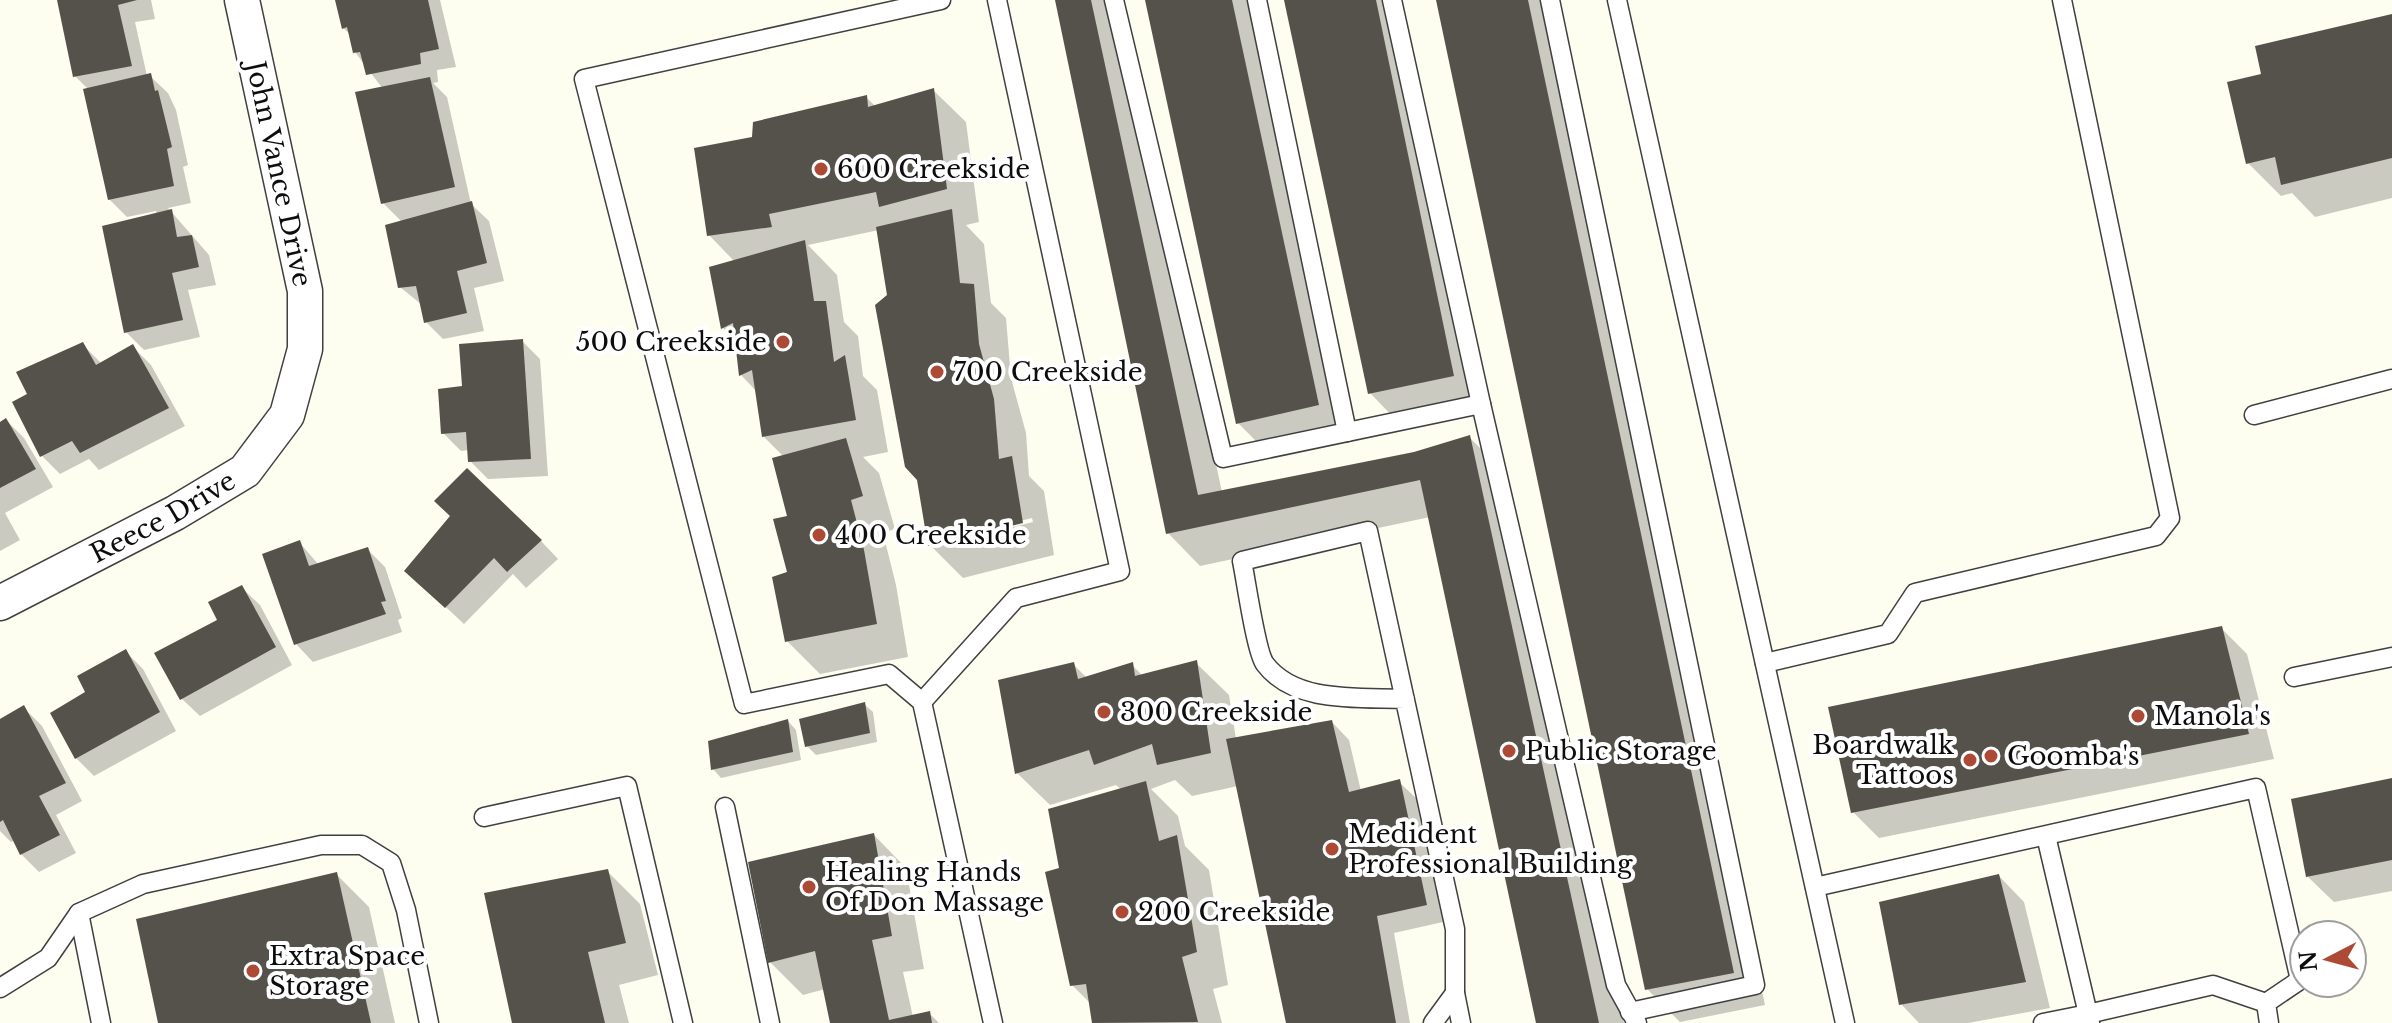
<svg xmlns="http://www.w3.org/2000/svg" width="2392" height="1023" viewBox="0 0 2392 1023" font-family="'Libre Baskerville',serif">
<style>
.shadow{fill:#0003;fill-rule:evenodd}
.building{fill:#55514b}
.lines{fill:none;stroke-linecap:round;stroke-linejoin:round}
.service-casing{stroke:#404040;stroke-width:21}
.minor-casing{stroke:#404040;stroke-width:37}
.service{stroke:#fff;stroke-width:18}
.minor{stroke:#fff;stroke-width:34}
.poi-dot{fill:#ad4a36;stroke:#fff;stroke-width:3}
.labels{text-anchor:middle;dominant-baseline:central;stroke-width:8;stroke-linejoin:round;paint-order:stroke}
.poi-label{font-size:26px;fill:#0d0d0d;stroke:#fff;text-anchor:start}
.street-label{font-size:26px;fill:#0d0d0d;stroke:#fff}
</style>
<rect width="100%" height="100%" fill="#fdfdf0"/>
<g class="shadow">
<path d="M59,0H151L155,19L135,22L147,76H150L168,93L176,110L188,165L183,167L191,203L168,208L209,255L216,285L188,290L200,337L144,350L126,332L157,214L156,211L127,217L109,199L89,90L75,76Z"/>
<path d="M337,0H440L456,67L437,70L438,82L433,83L447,97L471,204L489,221L504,281L474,288L484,331L443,339L426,322L422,305L400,287L402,222L383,203V89L355,52L351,35L343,28Z"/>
<path d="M1057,0H1116L1222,492L1414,454L1469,437L1502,470L1624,1023H1538L1430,517L1200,566L1168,533Z"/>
<path d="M1147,0H1257L1350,437L1270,455L1238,423Z"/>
<path d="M1286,0H1401L1485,408L1402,426L1370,393Z"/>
<path d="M1438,0H1553L1765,1005L1680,1022L1647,989Z"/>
<path d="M2392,16V198L2315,217L2292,193L2281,196L2248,163Z"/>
<path d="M933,90L966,122L979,222L966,225L984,244L991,303L1006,318L1011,378L1026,433L1029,476L1044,491L1054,555L963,578L930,545L879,230L808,245L837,275L844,322L858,336L863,376L877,390L888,452L863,457L879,473L895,529L883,533L896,585L908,657L820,674L787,641L789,518L784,457L763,436L757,392L741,375L737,342L723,328L735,262L709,235L754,139L866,97L876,107ZM1032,518L1033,522L953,542V538Z"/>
<path d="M522,341L540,359L548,476L488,479L470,461L469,450L461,451L443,433L464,388Z"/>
<path d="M83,345L102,364L133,347L151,365L185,426L99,470L89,459L60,474L42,456L14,403L30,394Z"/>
<path d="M6,420L24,438L53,487L5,513L20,540L0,551V424Z"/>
<path d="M541,541L558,559L526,588L513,574L464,624L407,571Z"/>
<path d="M299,542L319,565L367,549L385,567L402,618L398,620L402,632L313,662L296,644Z"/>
<path d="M242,588L260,605L292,665L200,716L182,699L220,621Z"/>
<path d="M2221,628L2247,654L2274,759L1879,838L1853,812Z"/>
<path d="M125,651L143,669L176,731L94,776L76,758L87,693Z"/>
<path d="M1196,663L1229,695L1236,739L1332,722L1349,740L1361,791L1399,782L1417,799L1443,922L1394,933L1410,1023H1288L1238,786L1192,796L1175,780L1151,789L1178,816L1185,846L1209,870L1228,985L1213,989L1222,1023H1094L1091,1004L1072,985L1061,869L1122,790L1116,785L1050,805L1017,773L1073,664L1087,678L1132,665L1143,676Z"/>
<path d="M864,704L873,712L877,742L816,755L807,746Z"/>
<path d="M24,708L42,726L82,801L56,815L76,853L39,872L21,854L15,840L11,842L0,831V721Z"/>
<path d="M788,721L796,730L801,760L721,778L713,769Z"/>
<path d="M2392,780V891L2334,902L2308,877Z"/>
<path d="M874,835L906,868L924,969L903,972L913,1017L929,1013L939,1023H832L825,989L803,995L770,962Z"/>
<path d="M607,871L640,904L658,975L619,985L629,1023H514Z"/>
<path d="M336,874L369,907L395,1023H160Z"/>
<path d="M1999,876L2024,902L2050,1008L1968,1023H1919L1901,1004Z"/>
</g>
<g class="building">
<path d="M57,0H137L118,5L132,66L73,77Z"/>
<path d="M335,0H428L439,49L420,53L421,64L366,75L360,52L353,53L347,27L342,29Z"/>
<path d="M1055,0H1091L1198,495L1414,452L1470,435L1599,1023H1536L1420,480L1166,534Z"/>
<path d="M1145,0H1232L1319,405L1236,424Z"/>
<path d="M1284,0H1376L1454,376L1368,394Z"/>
<path d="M1436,0H1528L1734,973L1645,990Z"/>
<path d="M2392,14V158L2281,185L2275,157L2246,164L2227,82L2261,74L2255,46Z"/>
<path d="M151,73L155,91L158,90L172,147L167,149L174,186L108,200L83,89Z"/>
<path d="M430,77L455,187L381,204L355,92Z"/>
<path d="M934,88L947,189L879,207L876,192L769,214L772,227L707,236L694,148L752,137L753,122L867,95L868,107Z"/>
<path d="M472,201L487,263L457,271L467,313L424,323L416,286L398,288L385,225Z"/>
<path d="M172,209L177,237L192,235L199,267L172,273L183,320L124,333L102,226Z"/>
<path d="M952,209L960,283L974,284L979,344L994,399L999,459L1012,456L1023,523L928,546L917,480L905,467L875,305L887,295L876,227Z"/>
<path d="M805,240L814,301H826L834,362L845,355L856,420L762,437L752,370L739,376L733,323L721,329L709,267Z"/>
<path d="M523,339L531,459L468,462L466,432L441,434L438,389L462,386L459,344Z"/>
<path d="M83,342L96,365L133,344L169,408L80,453L72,441L40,457L12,402L27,394L16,372Z"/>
<path d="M6,418L36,469L0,488V422Z"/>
<path d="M846,438L863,496L851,500L864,550L877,624L785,642L772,577L787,572L773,519L787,516L772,458Z"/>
<path d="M467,468L542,540L507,572L494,558L445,608L404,571L450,516L434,501Z"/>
<path d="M300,540L309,566L368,547L386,601L381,602L386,614L294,645L262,554Z"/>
<path d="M242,585L276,647L180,700L154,653L217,620L208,602Z"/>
<path d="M2222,626L2249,734L1851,813L1828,707Z"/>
<path d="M126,649L160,712L75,759L50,713L85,692L77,676Z"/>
<path d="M1197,660L1211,753L1157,765L1152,744L1094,765L1089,750L1015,774L998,680L1074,662L1078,679L1133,662L1135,676Z"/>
<path d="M865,702L870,733L805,747L799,719Z"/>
<path d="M24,705L66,783L39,796L60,835L20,855L3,820L0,822V719Z"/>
<path d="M788,719L793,752L711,770L708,741Z"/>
<path d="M1332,720L1349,792L1400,779L1427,905L1377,916L1396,1023H1286L1226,739Z"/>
<path d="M2392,778V860L2306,877L2291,799Z"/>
<path d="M1146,781L1159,841L1177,835L1197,952L1182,957L1198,1022L1092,1023L1086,984L1070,986L1045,872L1059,868L1048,809Z"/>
<path d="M874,833L892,936L872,940L889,1020L930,1011L932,1023H830L815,951L768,963L748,862Z"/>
<path d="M608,869L626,943L588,952L605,1023H512L484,893Z"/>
<path d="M337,872L371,1023H158L136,919Z"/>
<path d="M1999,874L2026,982L1899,1005L1879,902Z"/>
</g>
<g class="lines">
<g class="service-casing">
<g id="service">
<path d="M941,0L584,79L744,704L889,674L922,702L993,1023"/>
<path d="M1114,0L1223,458L1481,404L1616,985L1637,1023"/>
<path d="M1257,0L1347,432"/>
<path d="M1392,0L1481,404"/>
<path d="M1550,0L1755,985L1630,1012"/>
<path d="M1617,0L1845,1023"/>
<path d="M2254,415L2392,379"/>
<path d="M1765,663L1888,634L1915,593L2156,536L2170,518L2062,0"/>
<path d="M2294,677L2392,657"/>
<path d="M1405,699C1360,697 1295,704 1265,664C1256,652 1246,580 1242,561L1368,531L1455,929V993L1461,1023"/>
<path d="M922,702L1016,598L1120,571L997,0"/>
<path d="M725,807L770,1023"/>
<path d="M484,817L627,786L683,1023"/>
<path d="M2046,836L2088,1014L2213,985L2266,1003"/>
<path d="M1815,887L2256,788L2300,980L2266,1003L2269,1023"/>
<path d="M79,913L101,1023"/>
<path d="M0,988L48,958L79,913L143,884L321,845H362L391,863L406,910L429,1023"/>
<path d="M1433,1023L1455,993"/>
<path d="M2043,1023L2088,1014L2090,1023"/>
</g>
</g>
<g class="minor-casing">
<g id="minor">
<path id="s1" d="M0,603L175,513L245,471L287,415L305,349V291L242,0"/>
</g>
</g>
<use href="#service" class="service"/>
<use href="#minor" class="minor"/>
</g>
<g class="poi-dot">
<circle cx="821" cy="169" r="8"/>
<circle cx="783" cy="342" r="8"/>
<circle cx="937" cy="372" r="8"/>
<circle cx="819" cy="535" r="8"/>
<circle cx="1104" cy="712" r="8"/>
<circle cx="2138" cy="716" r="8"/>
<circle cx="1509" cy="751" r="8"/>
<circle cx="1991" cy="756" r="8"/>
<circle cx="1970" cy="760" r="8"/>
<circle cx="1332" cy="849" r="8"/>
<circle cx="809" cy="887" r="8"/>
<circle cx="1122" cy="912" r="8"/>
<circle cx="253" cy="971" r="8"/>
</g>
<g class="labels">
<g class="poi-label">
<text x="837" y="169">600 Creekside</text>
<text x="767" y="342" text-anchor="end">500 Creekside</text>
<text x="953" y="372">700 Creekside</text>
<text x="835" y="535">400 Creekside</text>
<text x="1120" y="712">300 Creekside</text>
<text x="2154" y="716">Manola's</text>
<text x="1954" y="745" text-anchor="end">Boardwalk<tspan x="1954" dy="30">Tattoos</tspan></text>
<text x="1525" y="751">Public Storage</text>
<text x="2007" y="756">Goomba's</text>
<text x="1348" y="834">Medident<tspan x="1348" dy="30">Professional Building</tspan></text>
<text x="825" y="872">Healing Hands<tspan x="825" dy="30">Of Don Massage</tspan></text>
<text x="1138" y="912">200 Creekside</text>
<text x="269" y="956">Extra Space<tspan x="269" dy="30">Storage</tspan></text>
</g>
<g class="street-label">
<text transform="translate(279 174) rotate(78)">John Vance Drive</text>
<text stroke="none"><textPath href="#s1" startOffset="184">Reece Drive</textPath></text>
</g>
</g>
<g transform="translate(2328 959) rotate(264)"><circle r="38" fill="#ffffff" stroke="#9e9e9e" stroke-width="2"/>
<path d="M0-6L14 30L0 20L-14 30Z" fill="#ad4a36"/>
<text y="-12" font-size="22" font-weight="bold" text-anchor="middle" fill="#0d0d0d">N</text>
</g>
</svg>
